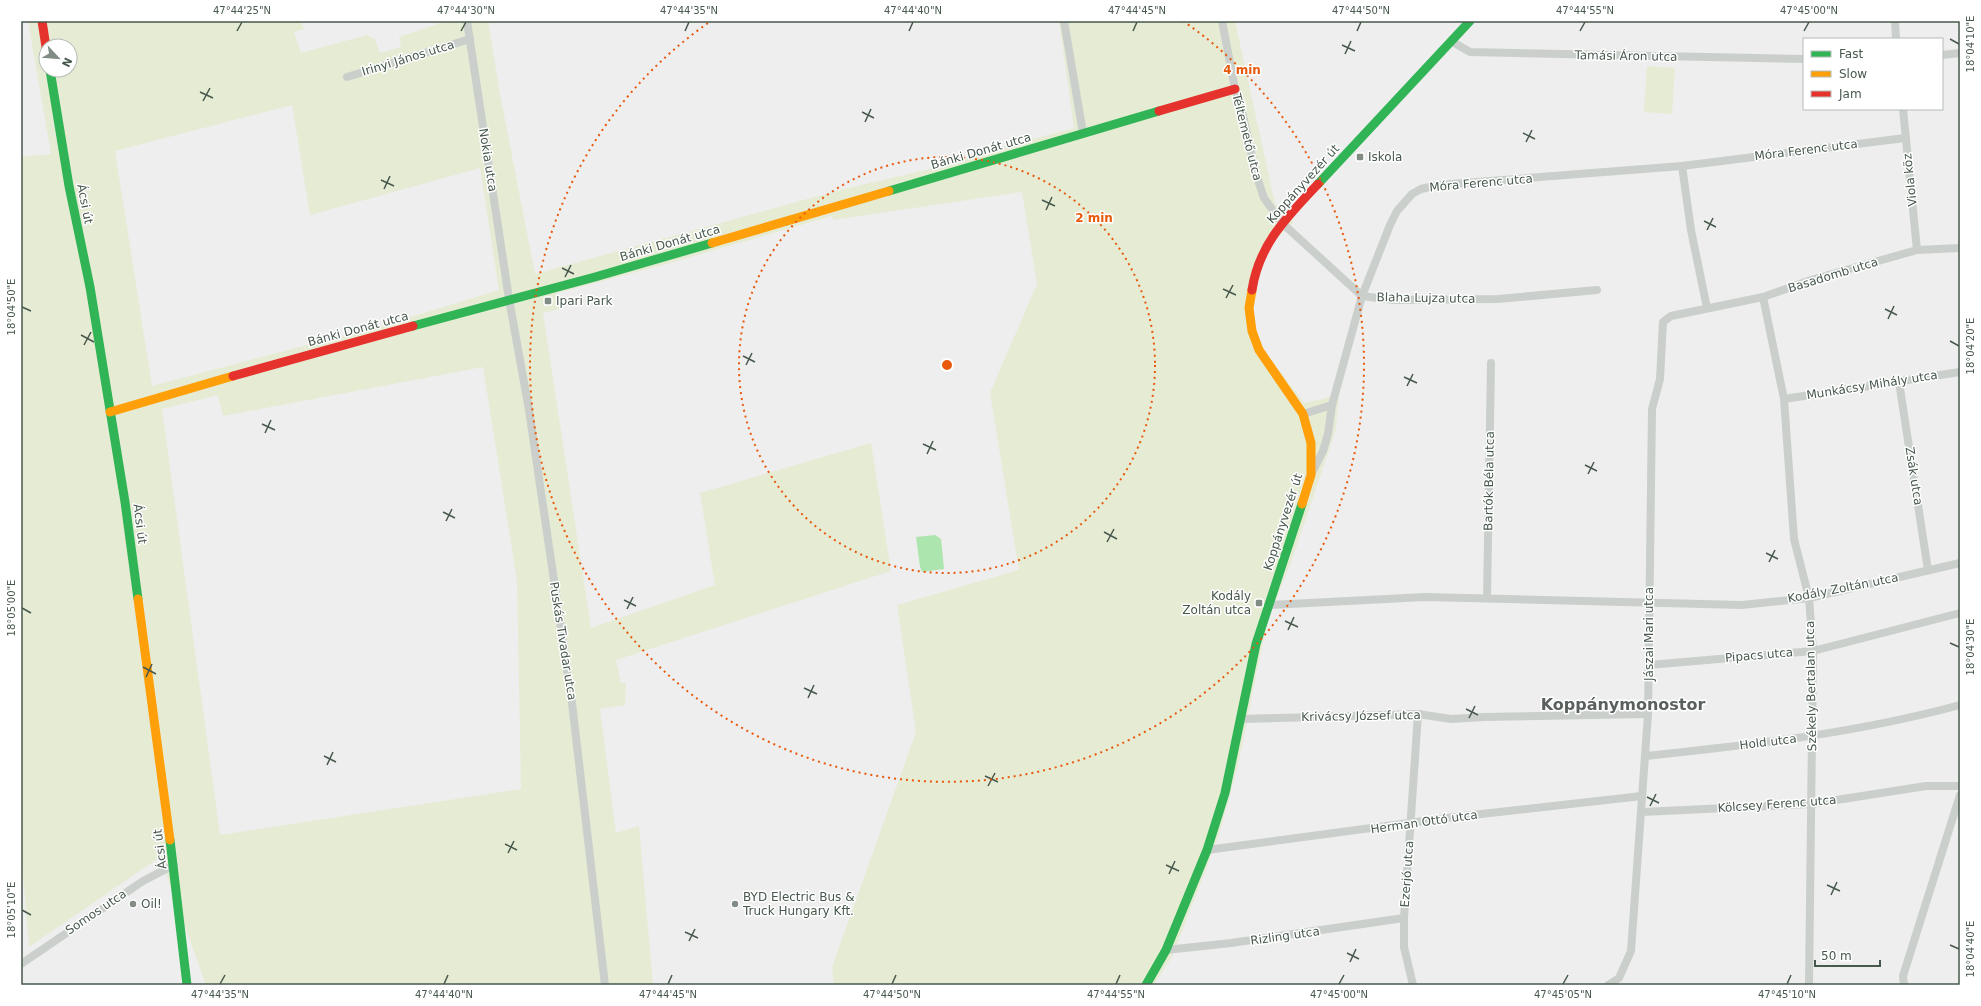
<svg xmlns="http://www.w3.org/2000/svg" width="1981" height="1006" viewBox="0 0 1981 1006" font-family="'DejaVu Sans',sans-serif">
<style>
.green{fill:#e6ebd4;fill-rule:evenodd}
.water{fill:#ade5ae}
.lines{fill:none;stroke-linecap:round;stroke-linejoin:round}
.street{stroke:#cacfcc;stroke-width:8}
.fast{stroke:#30b455;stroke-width:9}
.slow{stroke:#ff9f0a;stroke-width:9}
.jam{stroke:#e5322d;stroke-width:9}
.ticks{fill:none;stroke:#47584c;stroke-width:1.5}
.ring{fill:none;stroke:#e8590c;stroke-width:2;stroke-dasharray:2 4}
.poi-dot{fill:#818c85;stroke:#fff;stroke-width:1.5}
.labels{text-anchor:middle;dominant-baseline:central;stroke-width:3;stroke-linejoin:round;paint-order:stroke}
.street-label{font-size:12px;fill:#47584c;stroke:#fff}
.poi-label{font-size:12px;fill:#47584c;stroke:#fff;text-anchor:start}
.district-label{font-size:16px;font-weight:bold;fill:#5a615d;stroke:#fff}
.centre{fill:#e8590c;stroke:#fff;stroke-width:2}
.ring-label{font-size:12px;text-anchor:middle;font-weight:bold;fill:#e8590c;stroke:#fff;stroke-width:3;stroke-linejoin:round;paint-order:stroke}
.neatline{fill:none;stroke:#47584c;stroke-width:1.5}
.ticks-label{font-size:10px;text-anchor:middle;fill:#47584c}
</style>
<rect width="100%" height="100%" fill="#eee"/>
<g class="green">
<path d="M28,21H301L304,29L294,32L301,53L367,35L375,39L380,53L401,47L399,37L447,21H488L500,94L535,274L840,190L951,164L992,150L1074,128L1059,21H1235L1275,204L1294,222C1286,230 1275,239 1269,249C1254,277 1246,320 1264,349C1276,368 1291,385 1304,403L1339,395L1336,429L1292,560L1267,622L1238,766L1218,838L1173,955L1154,985H834L832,967L916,732L897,605L1019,570L990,393L1037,284L1022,192L833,220L832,216L663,265L557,293L560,309L543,313L591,628L715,585L700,493L871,443L891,571L616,660L621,683H626L625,705L600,709L616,833L639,826L653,985H206L160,857L29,947L21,851V157L51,154ZM46,46H70V70H46ZM292,105L310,215L480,168L499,290L391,323L152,386L115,151ZM483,367L517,581L521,789L220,835L162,409L218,395L223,416Z"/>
<path d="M1647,66L1675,68L1672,114L1644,112Z"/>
</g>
<path class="water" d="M935,535L941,539L944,569L922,572L920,567L916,537Z"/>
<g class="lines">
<g class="street">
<path d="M467,21L509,299L529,410L572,703L605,985"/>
<path d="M1064,21L1083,133"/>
<path d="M1222,21L1235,89L1241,107L1256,174L1264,198L1282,223L1362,296L1393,300L1498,299L1597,290"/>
<path d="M1895,21L1896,39"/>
<path d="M1451,41L1470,52L1804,59"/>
<path d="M1942,55L1960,53"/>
<path d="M347,77L470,39"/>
<path d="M1903,109L1917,250"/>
<path d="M1682,166L1691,230L1707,308"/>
<path d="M1763,297L1784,399L1794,539L1809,598L1813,651L1809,985"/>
<path d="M1899,382L1928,570"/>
<path d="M1784,399L1960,372"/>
<path d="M1303,414L1332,405"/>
<path d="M1313,471L1323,451L1328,434L1332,405L1362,296L1390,225L1397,211L1412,194L1421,189L1438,185L1682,166L1905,138"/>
<path d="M1487,598L1491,363"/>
<path d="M1269,605L1425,597L1742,605L1809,598L1960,563"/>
<path d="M1649,665L1813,651L1960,613"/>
<path d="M1241,719L1418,714L1451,719L1484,717L1648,714"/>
<path d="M1646,756C1752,745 1857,733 1960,705"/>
<path d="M1642,812L1811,804L1926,786H1960"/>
<path d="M1207,850L1446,818L1642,796"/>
<path d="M1166,950L1231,943L1404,918"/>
<path d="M21,964L143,881L174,865"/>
<path d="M1413,985L1404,947V918L1418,714"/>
<path d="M1608,985L1619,978L1631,951L1648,714L1652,409L1660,379L1663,322L1671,316L1763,297L1811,280L1917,250L1960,248"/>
<path d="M1904,985L1903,976L1960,795"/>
</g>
<g class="fast">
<path d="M50,70L69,186L90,287L125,502L138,599"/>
<path d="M1318,184L1470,21"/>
<path d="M889,191L1159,111"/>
<path d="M413,326L595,277L712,243"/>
<path d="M170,840L187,985"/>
<path d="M1146,985L1166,950L1207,850L1225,793L1256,644L1302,504"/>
</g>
<g class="slow">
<path d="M712,243L889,191"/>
<path d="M1252,290L1249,308L1252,331L1259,350L1303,414L1311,443V475L1302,504"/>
<path d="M110,412L233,376"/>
<path d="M138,599L170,840"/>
</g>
<g class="jam">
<path d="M42,21L46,47"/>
<path d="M1159,111L1235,89"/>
<path d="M1252,290C1259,244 1287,217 1318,184"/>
<path d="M233,376L413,326"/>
</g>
</g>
<path class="ticks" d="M237,31L242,22M461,31L466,22M685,31L689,22M909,31L913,22M1133,31L1137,22M1357,31L1361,22M1580,31L1585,22M1804,31L1809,22M1950,39L1959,44M1342,45L1355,51M1345,54L1351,41M200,92L213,98M203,101L210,88M862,112L874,118M865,122L871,109M1523,133L1535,139M1526,142L1532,130M381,180L394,186M384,189L390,176M1042,200L1055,206M1046,210L1052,197M1704,221L1716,227M1707,230L1713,218M562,268L574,274M565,277L571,265M1223,289L1236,295M1226,298L1233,285M22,307L31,311M1885,309L1897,315M1888,319L1894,306M81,335L94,342M1950,341L1959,346M84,345L91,332M743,356L755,362M746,365L752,353M1404,377L1417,383M1407,386L1413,374M262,424L275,430M265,433L271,420M923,444L936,450M927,454L933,441M1585,465L1597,471M1588,474L1594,462M443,512L455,518M446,521L452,509M1104,532L1117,539M1107,542L1114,529M1766,553L1778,559M1769,562L1775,550M624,600L636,606M22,608L31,613M627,609L633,597M1285,621L1298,627M1288,630L1294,617M1950,643L1959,647M143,667L156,674M146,677L152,664M804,688L817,694M808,698L814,685M1466,709L1478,715M1469,718L1475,706M324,756L336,762M327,765L333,752M985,776L998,782M988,786L995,773M1647,797L1659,803M1650,806L1656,794M505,844L517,850M508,853L514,841M1166,865L1179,871M1169,874L1175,861M1827,885L1840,891M1831,895L1837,882M22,910L31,915M685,932L698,938M689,941L695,929M1950,945L1959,949M1347,953L1359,959M1350,962L1356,949M220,984L225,975M444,984L448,975M668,984L672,975M892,984L896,975M1116,984L1120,975M1339,984L1344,975M1563,984L1568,975M1787,984L1791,975"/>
<g class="ring">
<circle cx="947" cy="365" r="208"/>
<path d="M1183 21A417 417 0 1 1 711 21"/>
</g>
<g class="poi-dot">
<rect x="1356" y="153" width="8" height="8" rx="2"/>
<rect x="544" y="297" width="8" height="8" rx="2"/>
<rect x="1255" y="599" width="8" height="8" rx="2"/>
<circle cx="133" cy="904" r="4"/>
<circle cx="735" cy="904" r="4"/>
</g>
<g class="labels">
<g class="street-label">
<text transform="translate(1626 56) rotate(1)">Tamási Áron utca</text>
<text transform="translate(408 58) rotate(-17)">Irinyi János utca</text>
<text transform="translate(1247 137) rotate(76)">Téltemető utca</text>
<text transform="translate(1806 150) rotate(-7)">Móra Ferenc utca</text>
<text transform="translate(981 151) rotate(-16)">Bánki Donát utca</text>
<text transform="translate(488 160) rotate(81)">Nokia utca</text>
<text transform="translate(1910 180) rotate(-96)">Viola köz</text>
<text transform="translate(1481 183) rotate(-5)">Móra Ferenc utca</text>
<text transform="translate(1303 184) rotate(-48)">Koppányvezér út</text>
<text transform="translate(85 204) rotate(79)">Ácsi út</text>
<text transform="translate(670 243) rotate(-16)">Bánki Donát utca</text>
<text transform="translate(1833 275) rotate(-17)">Basadomb utca</text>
<text transform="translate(1426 298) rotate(1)">Blaha Lujza utca</text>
<text transform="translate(358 329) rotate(-15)">Bánki Donát utca</text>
<text transform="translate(1872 385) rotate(-9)">Munkácsy Mihály utca</text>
<text transform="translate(1914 476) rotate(81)">Zsák utca</text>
<text transform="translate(1489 481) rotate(-89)">Bartók Béla utca</text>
<text transform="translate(1283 522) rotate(-72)">Koppányvezér út</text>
<text transform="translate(140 524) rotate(83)">Ácsi út</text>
<text transform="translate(1843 588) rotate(-11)">Kodály Zoltán utca</text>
<text transform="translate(1649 634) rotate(-90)">Jászai Mari utca</text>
<text transform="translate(563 641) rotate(81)">Puskás Tivadar utca</text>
<text transform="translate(1759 655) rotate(-5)">Pipacs utca</text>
<text transform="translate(1811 686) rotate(-91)">Székely Bertalan utca</text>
<text transform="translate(1361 716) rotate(-1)">Krivácsy József utca</text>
<text transform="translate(1768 742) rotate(-7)">Hold utca</text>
<text transform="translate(1777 804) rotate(-4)">Kölcsey Ferenc utca</text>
<text transform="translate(1424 822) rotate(-8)">Herman Ottó utca</text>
<text transform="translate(160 849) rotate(-97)">Ácsi út</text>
<text transform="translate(1407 874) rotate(-86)">Ezerjó utca</text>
<text transform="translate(96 912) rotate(-34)">Somos utca</text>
<text transform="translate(1285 936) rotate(-8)">Rizling utca</text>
</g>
<g class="poi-label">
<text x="1368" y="157">Iskola</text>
<text x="556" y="301">Ipari Park</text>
<text x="1251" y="596" text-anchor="end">Kodály<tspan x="1251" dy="14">Zoltán utca</tspan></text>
<text x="743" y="897">BYD Electric Bus &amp;<tspan x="743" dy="14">Truck Hungary Kft.</tspan></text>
<text x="141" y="904">Oil!</text>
</g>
<g class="district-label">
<text x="1623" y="704">Koppánymonostor</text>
</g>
</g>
<circle cx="947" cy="365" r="6" class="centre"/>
<g class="ring-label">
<text x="1242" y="74">4 min</text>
<text x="1094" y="222">2 min</text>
</g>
<rect width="1981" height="1006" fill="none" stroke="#ffffff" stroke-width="44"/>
<rect x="1803" y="38" width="140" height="72" fill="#ffffff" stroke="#b5bcb7"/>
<rect x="1811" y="51" width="20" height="6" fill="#30b455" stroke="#b5bcb7"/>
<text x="1839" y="58" font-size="12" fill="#47584c">Fast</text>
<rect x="1811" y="71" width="20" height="6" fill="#ff9f0a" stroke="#b5bcb7"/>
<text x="1839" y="78" font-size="12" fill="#47584c">Slow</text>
<rect x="1811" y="91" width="20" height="6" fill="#e5322d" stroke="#b5bcb7"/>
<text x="1839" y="98" font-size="12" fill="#47584c">Jam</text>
<g transform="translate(58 58) rotate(116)"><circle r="19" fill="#ffffff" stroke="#b5bcb7"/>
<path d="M0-3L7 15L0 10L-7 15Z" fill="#818c85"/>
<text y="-6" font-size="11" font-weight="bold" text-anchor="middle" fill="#47584c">N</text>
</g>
<path d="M1815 960v6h65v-6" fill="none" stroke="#47584c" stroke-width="2"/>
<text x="1821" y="960" font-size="12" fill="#47584c" stroke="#ffffff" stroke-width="3" paint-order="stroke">50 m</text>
<rect x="22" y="22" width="1937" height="962" class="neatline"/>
<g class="ticks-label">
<text x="242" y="14">47°44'25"N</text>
<text x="466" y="14">47°44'30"N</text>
<text x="689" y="14">47°44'35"N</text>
<text x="913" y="14">47°44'40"N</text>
<text x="1137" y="14">47°44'45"N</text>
<text x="1361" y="14">47°44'50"N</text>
<text x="1585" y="14">47°44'55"N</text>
<text x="1809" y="14">47°45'00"N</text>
<text transform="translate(1970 44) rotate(-90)" y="4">18°04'10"E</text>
<text transform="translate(11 307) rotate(-90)" y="4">18°04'50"E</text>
<text transform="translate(1970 346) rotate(-90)" y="4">18°04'20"E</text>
<text transform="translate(11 608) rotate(-90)" y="4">18°05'00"E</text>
<text transform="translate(1970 647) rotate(-90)" y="4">18°04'30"E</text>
<text transform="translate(11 910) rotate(-90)" y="4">18°05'10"E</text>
<text transform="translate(1970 949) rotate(-90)" y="4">18°04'40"E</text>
<text x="220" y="998">47°44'35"N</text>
<text x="444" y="998">47°44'40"N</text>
<text x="668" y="998">47°44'45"N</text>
<text x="892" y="998">47°44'50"N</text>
<text x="1116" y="998">47°44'55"N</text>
<text x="1339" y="998">47°45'00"N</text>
<text x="1563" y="998">47°45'05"N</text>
<text x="1787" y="998">47°45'10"N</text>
</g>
</svg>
